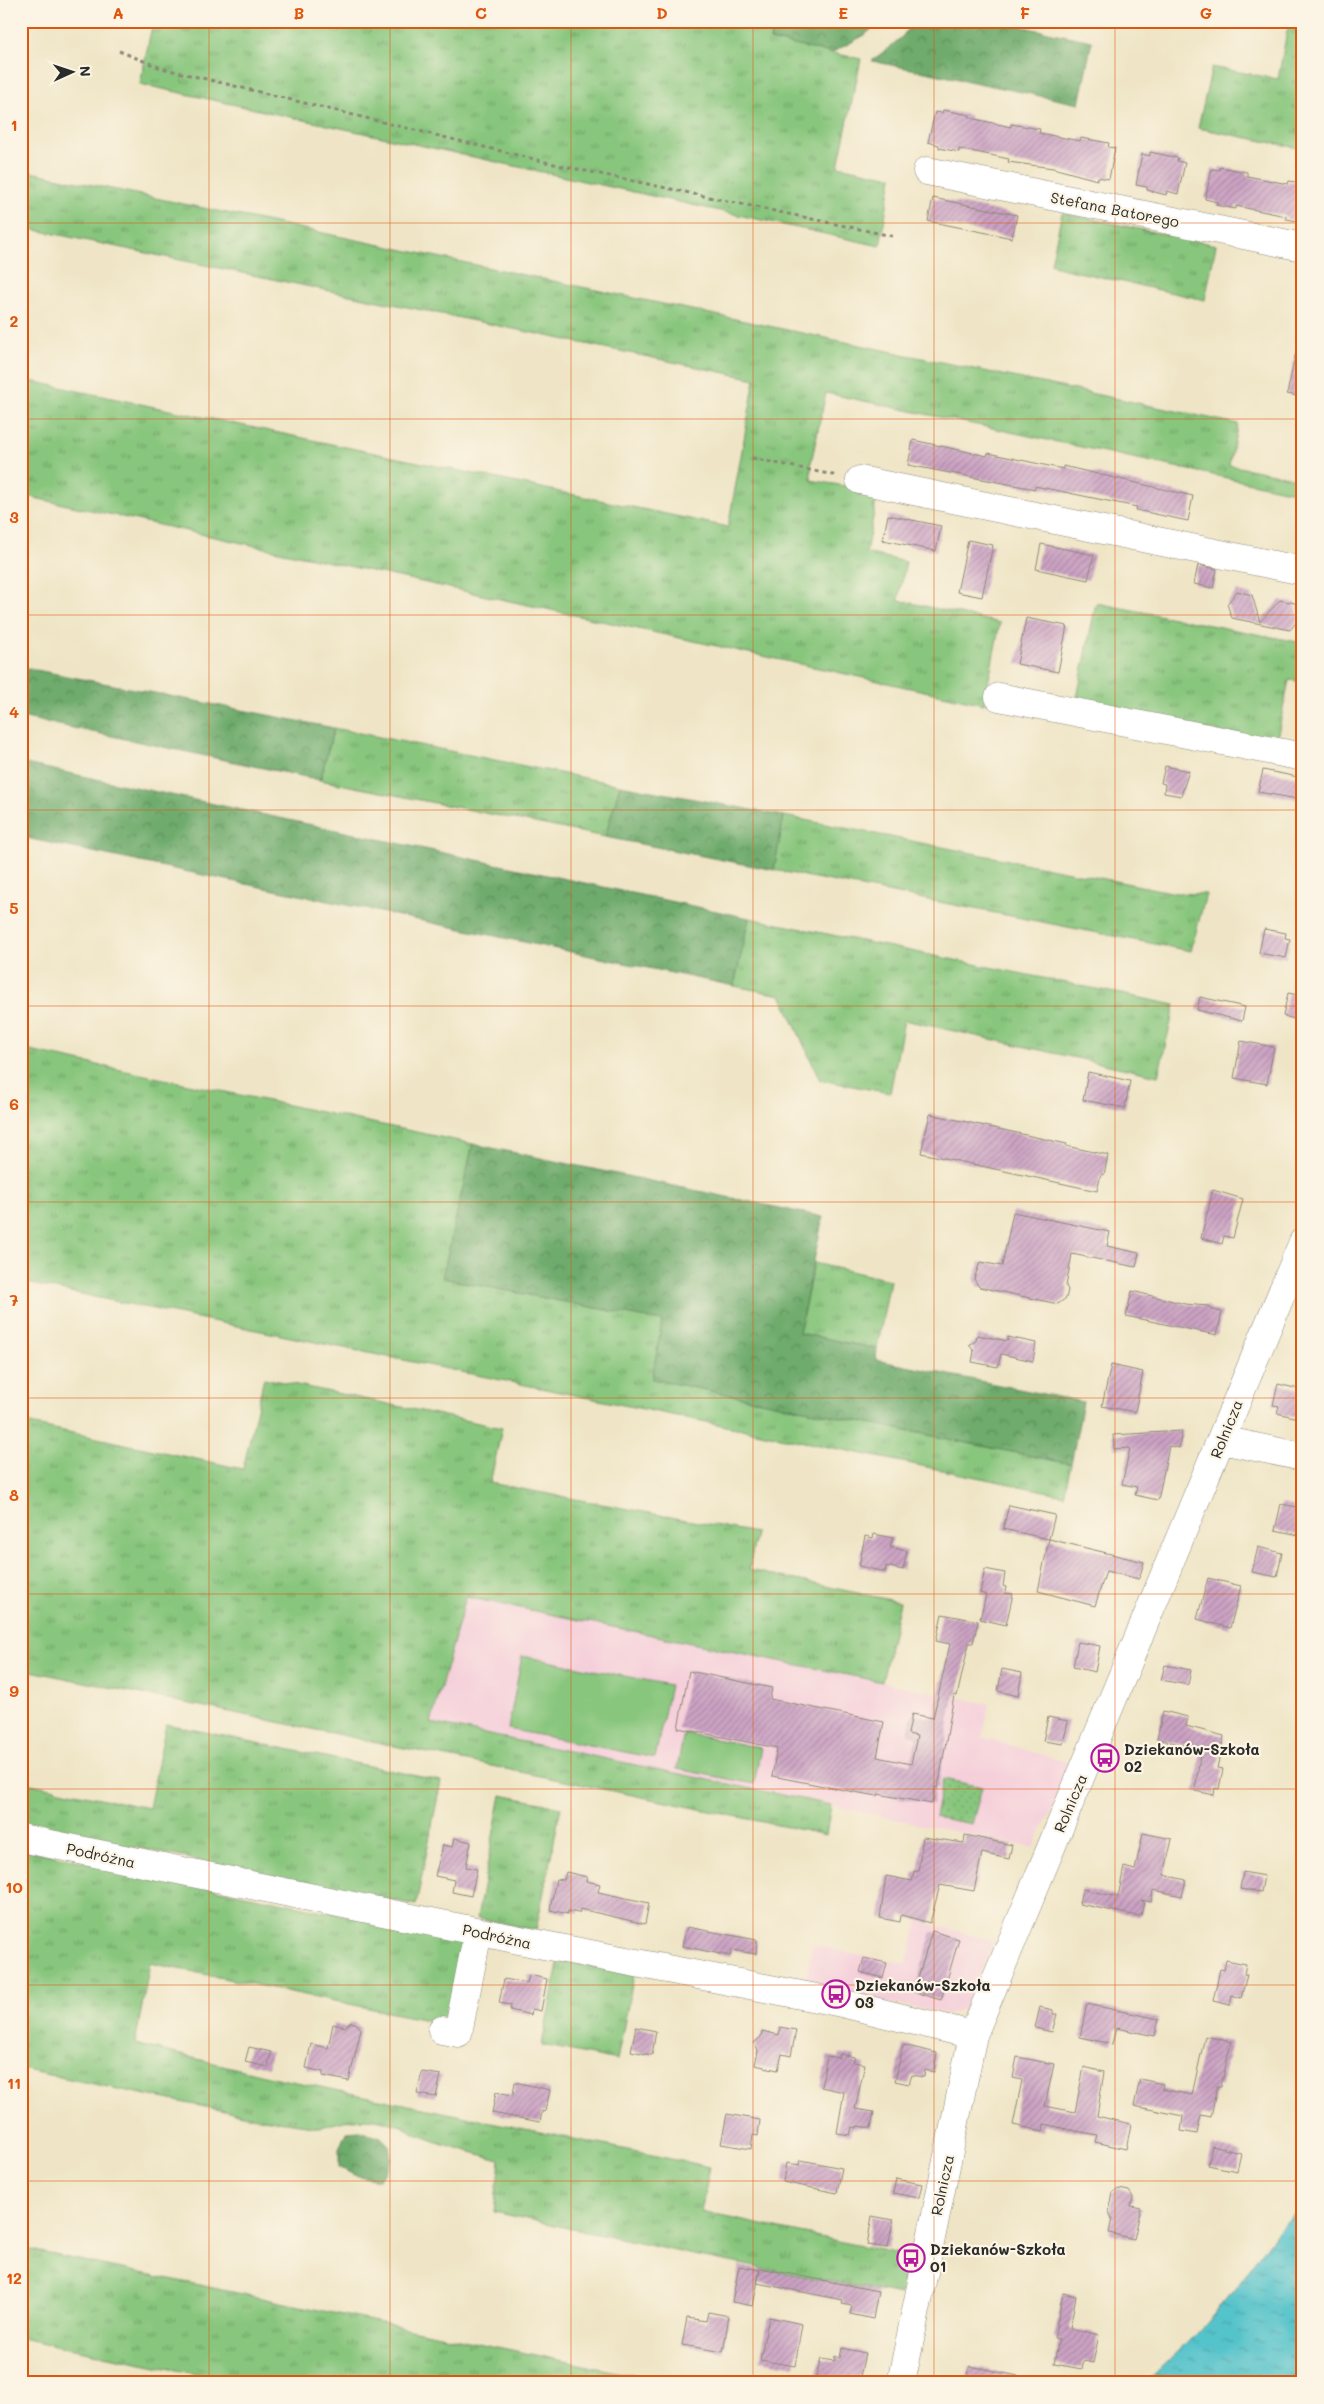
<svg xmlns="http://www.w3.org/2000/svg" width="1324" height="2404" viewBox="0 0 1324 2404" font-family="Mali,sans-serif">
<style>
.built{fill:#f5cfda}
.grass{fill:url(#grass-tufts);stroke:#5a7854}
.forest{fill:url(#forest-crowns);stroke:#4c6b4c}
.park{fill:url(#park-dots);stroke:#5a7854}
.garden{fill:#88c67d;stroke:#5a7854}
.water{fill:url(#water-ripples);stroke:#40777a}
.building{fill:url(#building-hatch)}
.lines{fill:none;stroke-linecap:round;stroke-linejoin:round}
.minor-casing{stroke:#8d8878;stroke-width:29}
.path{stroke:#8d8878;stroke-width:3;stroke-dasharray:4 4;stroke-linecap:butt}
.minor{stroke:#fff;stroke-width:28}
.grid{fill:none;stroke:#df570e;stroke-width:1;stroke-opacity:0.55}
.labels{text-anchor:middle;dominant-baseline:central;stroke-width:4.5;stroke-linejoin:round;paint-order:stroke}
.street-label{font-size:15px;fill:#2b2b2b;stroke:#fcf5e5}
.poi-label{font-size:15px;font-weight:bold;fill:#2b2b2b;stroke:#fcf5e5;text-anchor:start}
.neatline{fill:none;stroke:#df570e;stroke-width:2}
.grid-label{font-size:16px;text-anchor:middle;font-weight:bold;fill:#df570e}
</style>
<defs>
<pattern id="grass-tufts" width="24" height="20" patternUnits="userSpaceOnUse" patternTransform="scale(1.25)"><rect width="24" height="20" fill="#88c67d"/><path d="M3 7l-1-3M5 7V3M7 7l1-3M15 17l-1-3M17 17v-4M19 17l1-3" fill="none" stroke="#6fa167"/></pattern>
<pattern id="forest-crowns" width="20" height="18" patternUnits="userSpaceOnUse" patternTransform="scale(1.25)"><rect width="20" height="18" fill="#6eab6c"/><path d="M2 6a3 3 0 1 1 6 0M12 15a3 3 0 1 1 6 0" fill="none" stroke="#5b8b59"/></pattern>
<pattern id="park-dots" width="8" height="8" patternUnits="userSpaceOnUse" patternTransform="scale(1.25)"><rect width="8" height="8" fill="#88c67d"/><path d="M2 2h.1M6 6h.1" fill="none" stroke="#6fa167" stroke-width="1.8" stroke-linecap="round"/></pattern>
<pattern id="water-ripples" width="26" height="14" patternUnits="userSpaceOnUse" patternTransform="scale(1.25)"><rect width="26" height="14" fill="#55c3ca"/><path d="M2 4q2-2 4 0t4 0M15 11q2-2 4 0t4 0" fill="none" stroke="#479fa4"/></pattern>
<pattern id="building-hatch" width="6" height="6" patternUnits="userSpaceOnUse" patternTransform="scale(1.25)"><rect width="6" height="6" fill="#cca3c4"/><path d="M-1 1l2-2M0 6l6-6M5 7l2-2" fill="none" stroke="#a6859f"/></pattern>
</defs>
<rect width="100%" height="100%" fill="#fcf5e5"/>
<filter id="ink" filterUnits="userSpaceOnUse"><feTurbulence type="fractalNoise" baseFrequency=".02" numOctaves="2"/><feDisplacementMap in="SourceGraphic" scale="10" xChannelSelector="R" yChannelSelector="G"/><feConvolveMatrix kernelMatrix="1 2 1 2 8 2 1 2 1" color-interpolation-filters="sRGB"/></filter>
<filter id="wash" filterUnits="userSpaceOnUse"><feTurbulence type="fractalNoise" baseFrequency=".0096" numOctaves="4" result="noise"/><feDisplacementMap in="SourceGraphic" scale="20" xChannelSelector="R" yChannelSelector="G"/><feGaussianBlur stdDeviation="1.12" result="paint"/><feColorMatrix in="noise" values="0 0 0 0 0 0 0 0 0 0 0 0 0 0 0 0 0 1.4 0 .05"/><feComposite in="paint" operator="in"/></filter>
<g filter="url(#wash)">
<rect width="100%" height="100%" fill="#efe5c6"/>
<g class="built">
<path d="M466,1597L989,1704L983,1737L1072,1764L1034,1848L430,1723Z"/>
<path d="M918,1921L994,1941L965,2008L948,2014L805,1986L812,1945L906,1964Z"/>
</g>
<g class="grass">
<path d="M153,21H774L770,40L861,59L838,166L892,177L880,246L140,84Z"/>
<path d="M1289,21H1303V149L1198,128L1212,67L1278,79Z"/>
<path d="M21,170L1238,424L1229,465L1303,480V494L826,393L811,463V480L878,492L866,553L906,562L898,600L1000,623L984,704L21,495V379L728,527L755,379L21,227Z"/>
<path d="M1062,213L1216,245L1205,300L1060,268L1051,263Z"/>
<path d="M1096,603L1303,643V682L1289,680L1276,743L1076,703Z"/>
<path d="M334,728L620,785L605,837L320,780Z"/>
<path d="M784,816L1176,893L1206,894L1191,951L774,870Z"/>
<path d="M749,918L1175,1005L1158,1076L904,1020L890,1093L820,1080L781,995L734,986Z"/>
<path d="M21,1049L473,1144L442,1278L663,1321L652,1379L1071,1464L1064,1495L21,1282Z"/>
<path d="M814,1263L890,1280L877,1349L799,1333Z"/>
<path d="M264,1378L502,1428L490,1483L756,1533L749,1570L900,1602L882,1682L466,1597L431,1723L831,1805L826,1835L21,1669V1422L243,1469Z"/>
<path d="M166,1724L441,1781L416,1905L21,1824V1782L149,1808Z"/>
<path d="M501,1795L561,1807L536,1930L477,1918Z"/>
<path d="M21,1849L469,1941L451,2025L150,1963L135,2044L272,2077L710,2167L701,2212L909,2256L900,2295L694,2255L494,2212L500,2160L443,2144L416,2134L402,2126L376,2119L348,2120L321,2127L263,2119L21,2069Z"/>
<path d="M559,1959L634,1975L617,2060L542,2045Z"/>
<path d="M21,2248L670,2383H239L21,2338Z"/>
</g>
<g class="forest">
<path d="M774,21H880L865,35L831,53L770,40Z"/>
<path d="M914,21H994L1092,41L1079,104L872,61L902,37Z"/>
<path d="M21,667L334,728L320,780L21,717Z"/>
<path d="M21,763L749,918L734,986L21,837Z"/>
<path d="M620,785L784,816L774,870L605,837Z"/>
<path d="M473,1144L823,1217L799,1333L877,1349L876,1360L1083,1402L1071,1464L652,1379L662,1321L442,1278Z"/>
<path d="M360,2131L381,2137L389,2145C392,2161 390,2169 378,2180L354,2175L339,2167V2149L346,2132Z"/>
</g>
<path class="park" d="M943,1779L982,1787L972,1824L935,1817Z"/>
<g class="garden">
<path d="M522,1656L670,1685L655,1758L508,1729Z"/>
<path d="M684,1733L761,1748L754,1784L677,1769Z"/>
</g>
<path class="water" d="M1303,2207V2383H1146C1178,2352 1211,2321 1238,2285C1259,2258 1275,2228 1303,2207Z"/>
<g id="blocks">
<g class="building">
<path d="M943,110L970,115V118L1011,127V124L1040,129L1039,133L1080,141L1081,138L1109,143L1108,147L1115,148L1109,179L1098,177L1097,180L1053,168L1008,162L1009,159L971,151L959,149V152L939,148V145L928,142L935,112L942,113Z"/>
<path d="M1150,152L1178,158L1177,161L1185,163L1178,194L1167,191L1166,195L1147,190V187L1136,185L1142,154L1150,156Z"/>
<path d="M1220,167L1247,172V176L1288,184L1289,181L1303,183V222L1286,219V216L1236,206V209L1216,205L1217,202L1205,199L1212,169L1219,170Z"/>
<path d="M933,198L1017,215L1012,238L928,221Z"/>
<path d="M1296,352L1303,353V397L1287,394Z"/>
<path d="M913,440L987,456L988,453L1063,469V466L1193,496L1188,521L1136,510L1137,507L1035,486V489L908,465Z"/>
<path d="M888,515L941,526L936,551L883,540Z"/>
<path d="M968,540L993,545L982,597L957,592Z"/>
<path d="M1041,544L1094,555L1088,580L1036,569Z"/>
<path d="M1198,565L1217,569L1213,588L1194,584Z"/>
<path d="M1237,591L1252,595L1260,622L1280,600L1295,603L1300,618L1290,630L1232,618L1227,604Z"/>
<path d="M1026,618L1067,626L1058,672L1017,664Z"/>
<path d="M1165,766L1189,771L1181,796L1164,793L1165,784L1161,783Z"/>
<path d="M1263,770L1303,778V800L1258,792Z"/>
<path d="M1264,929L1286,933L1285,938L1290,939L1286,958L1259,953Z"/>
<path d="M1288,993L1303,996V1021L1283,1016Z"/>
<path d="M1200,997L1245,1007L1242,1021L1197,1010Z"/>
<path d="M1241,1041L1274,1047L1267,1084L1234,1078Z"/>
<path d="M1088,1072L1130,1081L1125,1108L1083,1100Z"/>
<path d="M930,1114L1067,1144L1066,1146L1108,1155L1104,1175L1101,1174L1097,1191L921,1153Z"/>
<path d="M1213,1190L1243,1199L1233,1238L1224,1236L1222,1244L1201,1238Z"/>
<path d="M1013,1212L1110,1232L1107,1246L1139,1253L1136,1267L1072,1254L1066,1286L1068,1290L1066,1298L1058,1304L979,1287L974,1279L980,1262L1002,1266Z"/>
<path d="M1132,1291L1185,1304L1208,1306L1212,1310L1222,1312L1217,1335L1126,1316Z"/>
<path d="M977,1335L1008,1341V1337L1036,1343L1033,1361L1001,1354L998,1367L972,1362L974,1351L969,1345L976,1341Z"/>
<path d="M1111,1365L1143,1372L1135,1412L1102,1406Z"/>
<path d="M1278,1384L1303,1390V1419L1277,1413L1279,1406L1273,1405Z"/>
<path d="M1182,1431L1179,1448L1169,1446L1158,1500L1135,1495L1137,1487L1122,1484L1130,1448L1114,1449L1113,1435Z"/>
<path d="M1281,1504L1303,1508V1536L1275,1530Z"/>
<path d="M1009,1505L1055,1515L1049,1539L1003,1529Z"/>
<path d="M874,1534L893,1538L890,1547L907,1551L903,1570L886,1566L885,1572L859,1566L865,1536L873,1538Z"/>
<path d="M1049,1539L1144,1562L1139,1579L1106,1571L1095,1606L1038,1591Z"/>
<path d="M1258,1547L1282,1553L1277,1577L1252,1572Z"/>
<path d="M985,1569L1005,1573L1003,1586L1006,1587L1005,1593L1013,1594L1006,1625L980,1619L986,1595L980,1593Z"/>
<path d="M1208,1578L1241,1586L1230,1628L1197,1619Z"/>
<path d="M942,1614L978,1621L973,1643H969L957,1696L954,1695L938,1788L935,1787L932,1804L878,1794V1796L854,1792L772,1776L777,1748L678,1728L689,1671L772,1688L770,1699L884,1722L877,1757L911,1764L917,1736L908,1734L912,1714L933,1718L950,1644L936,1641Z"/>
<path d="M1078,1642L1100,1646L1095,1672L1073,1667Z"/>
<path d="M1165,1665L1191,1670L1188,1685L1161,1680Z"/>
<path d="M1002,1669L1022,1673L1018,1696L998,1691Z"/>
<path d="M1163,1711L1188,1717L1186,1726L1224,1736L1217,1768L1223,1769L1219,1789L1215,1788L1214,1795L1195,1791L1201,1749L1157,1739Z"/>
<path d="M1048,1717L1068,1721L1063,1744L1043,1741Z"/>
<path d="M1143,1833L1172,1839L1164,1875L1186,1880L1182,1896L1153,1890L1151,1902L1141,1900L1144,1902L1141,1915L1138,1916L1079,1904L1082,1889L1118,1897L1124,1867L1135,1870Z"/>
<path d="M965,1835L1012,1845L1009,1859L982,1853L974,1891L940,1885L930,1923L901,1915L900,1922L880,1918L886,1876L912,1881L914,1871L918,1872L923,1837L964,1843Z"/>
<path d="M454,1838L471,1842L466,1867L477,1869L471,1896L452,1892L454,1880L435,1876L443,1845L452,1847Z"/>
<path d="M566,1872L587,1877L586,1881L600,1884L598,1892L649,1903L645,1924L580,1909L579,1913L568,1911V1914L550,1910L556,1879L564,1880Z"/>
<path d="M1243,1872L1264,1876L1261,1892L1240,1889Z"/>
<path d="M687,1927L757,1940L756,1954L732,1950L730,1956L682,1946Z"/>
<path d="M932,1931L959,1939L941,2000L914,1992Z"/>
<path d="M864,1958L887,1963L883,1978L860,1972Z"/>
<path d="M1226,1960L1246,1964L1244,1974L1247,1975L1241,1998L1232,1995L1230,2005L1213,2001L1220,1969L1224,1970Z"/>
<path d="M529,1975L547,1979L541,2011L532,2009L531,2015L510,2010L511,2005L499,2003L504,1979L527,1983Z"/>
<path d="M1087,2004L1159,2019L1155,2036L1116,2028L1112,2044L1080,2037Z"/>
<path d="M1040,2007L1053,2010V2014H1057L1052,2032L1035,2028Z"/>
<path d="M351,2022L357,2024L361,2029L349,2081L323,2076V2072L306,2068L311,2044L328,2048L333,2024L345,2027Z"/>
<path d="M636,2027L656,2031L652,2055L631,2051Z"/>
<path d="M780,2027L796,2030L791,2056L782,2054L778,2070L755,2065L758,2051L754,2043L761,2037L762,2031L779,2035Z"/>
<path d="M1205,2036L1231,2042L1221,2086H1217L1211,2117L1201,2115L1197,2134L1181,2131L1183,2116L1134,2106L1140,2079L1163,2084L1162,2089L1192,2095Z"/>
<path d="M903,2045L937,2053L934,2072L925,2070L924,2077L912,2075L909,2084L895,2081Z"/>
<path d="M249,2047L271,2052L268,2067L245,2062Z"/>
<path d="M840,2054L855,2057L853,2062L865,2064L855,2109L874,2112L871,2128L857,2126V2128L852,2127L850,2135L837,2133L844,2092L821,2087L827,2056L839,2058Z"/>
<path d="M1017,2057L1054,2064L1045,2106L1075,2112L1084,2067L1104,2072L1097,2116L1131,2124L1126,2149L1095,2142L1097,2135L1071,2130L1044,2124L1043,2131L1013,2125L1022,2080L1013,2078Z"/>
<path d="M422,2072L441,2075L436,2097L417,2094Z"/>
<path d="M515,2082L550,2090L545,2112L542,2111L540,2122L492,2113L496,2092L513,2095Z"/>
<path d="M727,2114L760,2120L758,2136L753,2135L751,2149L721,2144Z"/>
<path d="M1212,2146L1241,2153L1237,2171L1208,2165Z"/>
<path d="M801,2160L842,2168L837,2193L783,2182L786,2163L800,2165Z"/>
<path d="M896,2179L922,2184L919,2198L893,2193Z"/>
<path d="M1119,2189L1129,2191L1133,2197L1131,2206L1141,2208L1134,2239L1109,2233L1112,2218L1109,2212L1113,2192Z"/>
<path d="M872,2216L893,2220L888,2248L867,2245Z"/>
<path d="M739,2266L760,2270L753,2306L732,2302Z"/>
<path d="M760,2268L878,2291L873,2319L850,2314L852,2306L842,2304L843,2300L757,2283Z"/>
<path d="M1063,2293L1076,2296L1070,2328L1099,2335L1093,2363L1084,2361L1082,2369L1054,2364L1059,2339L1054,2338Z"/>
<path d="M708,2312L729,2316L723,2352L682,2345L687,2318L706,2321Z"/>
<path d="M769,2317L802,2324L795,2366L760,2360Z"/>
<path d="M842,2348L865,2353L860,2377L857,2376L856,2383H814L821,2359L834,2361L835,2356L840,2358Z"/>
<path d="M970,2366L1018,2376V2383H966Z"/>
</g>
</g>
</g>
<g filter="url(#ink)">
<use href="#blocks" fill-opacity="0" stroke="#8d8878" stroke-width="1"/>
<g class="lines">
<g class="minor-casing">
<g id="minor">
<path d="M927,171L1303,247"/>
<path d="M860,480L1303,571"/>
<path d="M999,697L1303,757"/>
<path d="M1222,1440L1303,1457"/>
<path d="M21,1838L544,1945L837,2002L973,2035"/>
<path d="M442,2030L458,2033L478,1932"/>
<path d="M901,2383L973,2035L1303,1242"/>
</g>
</g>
<g class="path">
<path d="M119,51L161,68L558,165L892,236"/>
<path d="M752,458L838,476"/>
</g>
<use href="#minor" class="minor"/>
</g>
</g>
<path class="grid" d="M209,21V2383M390,21V2383M571,21V2383M753,21V2383M934,21V2383M1115,21V2383M21,223H1303M21,419H1303M21,615H1303M21,810H1303M21,1006H1303M21,1202H1303M21,1398H1303M21,1594H1303M21,1789H1303M21,1985H1303M21,2181H1303"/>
<defs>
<g id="bus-ring" transform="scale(1.4375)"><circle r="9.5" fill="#fcf5e5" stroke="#b5179e" stroke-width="1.5"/><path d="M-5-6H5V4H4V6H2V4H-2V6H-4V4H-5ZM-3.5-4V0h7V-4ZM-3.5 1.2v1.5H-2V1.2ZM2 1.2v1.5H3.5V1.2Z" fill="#b5179e"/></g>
</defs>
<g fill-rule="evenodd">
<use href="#bus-ring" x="1105" y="1758"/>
<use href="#bus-ring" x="836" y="1994"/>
<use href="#bus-ring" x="911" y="2258"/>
</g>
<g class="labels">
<g class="street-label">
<text transform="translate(1115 209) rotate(11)">Stefana Batorego</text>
<text transform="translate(1226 1429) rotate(-68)">Rolnicza</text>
<text transform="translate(1070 1803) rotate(-67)">Rolnicza</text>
<text transform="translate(101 1855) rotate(12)">Podróżna</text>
<text transform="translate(497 1936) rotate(12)">Podróżna</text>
<text transform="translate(942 2185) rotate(-78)">Rolnicza</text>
</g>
<g class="poi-label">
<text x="1124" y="1749">Dziekanów-Szkoła<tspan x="1124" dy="17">02</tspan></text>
<text x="855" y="1985">Dziekanów-Szkoła<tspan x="855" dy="17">03</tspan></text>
<text x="930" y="2249">Dziekanów-Szkoła<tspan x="930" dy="17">01</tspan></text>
</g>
</g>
<rect width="1324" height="2404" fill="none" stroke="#fcf5e5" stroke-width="55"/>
<g transform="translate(72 72) rotate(87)" stroke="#fcf5e5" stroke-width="4" paint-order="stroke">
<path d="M0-4L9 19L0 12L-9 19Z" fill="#2b2b2b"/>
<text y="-8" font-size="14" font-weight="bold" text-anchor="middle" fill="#2b2b2b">N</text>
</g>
<rect x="28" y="28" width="1268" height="2348" class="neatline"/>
<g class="grid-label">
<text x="118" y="19">A</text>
<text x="299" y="19">B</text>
<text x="481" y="19">C</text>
<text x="662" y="19">D</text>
<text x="843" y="19">E</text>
<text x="1025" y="19">F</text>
<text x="1206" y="19">G</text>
<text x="14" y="131">1</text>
<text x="14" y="327">2</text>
<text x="14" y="523">3</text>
<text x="14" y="718">4</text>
<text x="14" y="914">5</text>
<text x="14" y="1110">6</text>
<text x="14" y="1306">7</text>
<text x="14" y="1501">8</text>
<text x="14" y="1697">9</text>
<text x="14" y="1893">10</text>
<text x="14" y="2089">11</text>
<text x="14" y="2284">12</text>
</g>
</svg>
